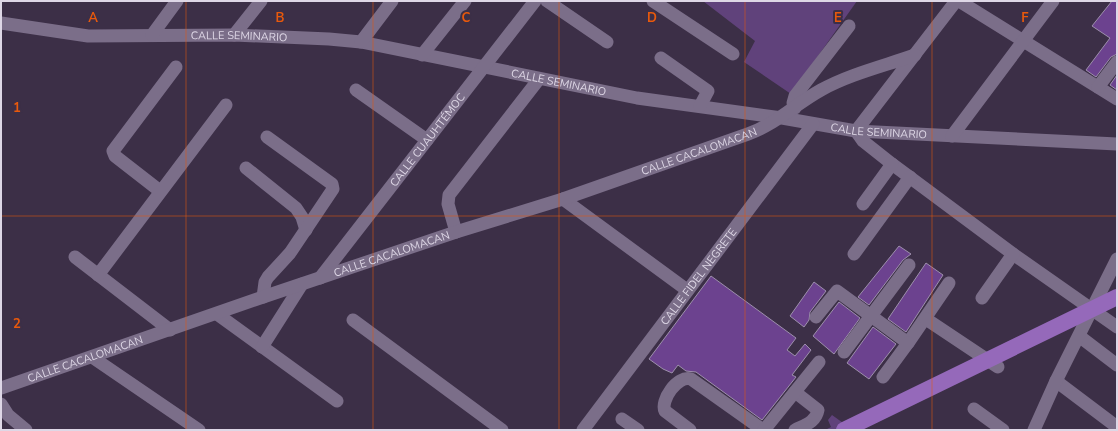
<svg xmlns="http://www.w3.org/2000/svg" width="1118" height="431" viewBox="0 0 1118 431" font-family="'Nunito Sans',sans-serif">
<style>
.green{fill:#60427b}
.building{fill:#6c428f;stroke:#9d8fac}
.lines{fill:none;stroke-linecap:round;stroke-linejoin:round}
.minor{stroke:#7b6e89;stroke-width:13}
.major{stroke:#9569ba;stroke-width:16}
.grid{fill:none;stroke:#e8590c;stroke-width:1;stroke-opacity:0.55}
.labels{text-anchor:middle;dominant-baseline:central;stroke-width:4;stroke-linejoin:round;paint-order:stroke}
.street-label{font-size:11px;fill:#ded7e6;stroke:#3c2f47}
.grid-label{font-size:13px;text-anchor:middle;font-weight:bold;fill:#e8590c;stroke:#3c2f47;stroke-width:4;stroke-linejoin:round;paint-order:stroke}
</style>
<rect width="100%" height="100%" fill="#3c2f47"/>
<g class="green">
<path d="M703,1H857L791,94L744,62L755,41Z"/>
<path d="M832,415L846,425L834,430H825L831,427L828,420Z"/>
</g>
<g class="building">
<path d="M1112,1H1117V54L1111,57L1096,77L1086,70L1110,38L1092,26Z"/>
<path d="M1117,75V90L1110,85Z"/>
<path d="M899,246L911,254L903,260L869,305L858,297Z"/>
<path d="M926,263L943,275L906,332L888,319Z"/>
<path d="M711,276L796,338L787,350L795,356L805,344L811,350L792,375L796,377L762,420L696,372L686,371L678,365L672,373L663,369L649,359Z"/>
<path d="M814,282L826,291L810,312L809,320L804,327L790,316Z"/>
<path d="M839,302L860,318L834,354L813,336Z"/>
<path d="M873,327L896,344L869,379L847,363Z"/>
</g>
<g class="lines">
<g class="minor">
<path d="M547,1L607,42"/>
<path d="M653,1L733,54"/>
<path d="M959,1L1117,99"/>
<path id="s1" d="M1,23L88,36L234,35L329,39L361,42L637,98L782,118L856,131L1117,144"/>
<path d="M152,35L177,1"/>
<path d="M234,35L261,1"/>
<path d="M361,42L392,1"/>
<path d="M422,55L465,1"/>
<path d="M661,58L708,91L700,106"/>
<path d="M1098,87L1117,62"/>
<path d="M356,90L427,140"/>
<path d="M795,108L793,103L795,96L849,26"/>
<path d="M856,131L863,141L892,164L1013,254L1117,327"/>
<path d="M856,131L956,1"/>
<path d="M952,136L1053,1"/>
<path d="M246,168L296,208L302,217L306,230"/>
<path d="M160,191L115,156L113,151L176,67"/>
<path d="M563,199L687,290"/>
<path d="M863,204L892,164"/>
<path d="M456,232L448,204L449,195L539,79"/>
<path d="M854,254L910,177"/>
<path d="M75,257L170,330"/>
<path d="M98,275L226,105"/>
<path id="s2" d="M320,278L535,1"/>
<path d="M263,297L265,282L268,277L290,253L333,189L332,184L267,137"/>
<path d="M982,298L1013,254"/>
<path d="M217,314L337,401"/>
<path d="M816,317L837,291L908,343L949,283"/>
<path d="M926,319L998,367"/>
<path d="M353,320L502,430"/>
<path d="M1079,336L1117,365"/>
<path d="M262,347L302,284"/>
<path d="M844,352L909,265"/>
<path d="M92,357L199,430"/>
<path d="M883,377L908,343"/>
<path d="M1056,381L1117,427"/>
<path id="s3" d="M1,388L263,297L456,232L563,199L748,134C778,123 794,105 821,90C850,74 884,66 915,55"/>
<path d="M795,392L818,410C816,422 805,425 795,430"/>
<path d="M1,404L8,415L26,430"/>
<path d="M974,409L1003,430"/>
<path d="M622,419L638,430"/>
<path id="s4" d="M583,430L813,124"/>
<path d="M690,430L665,411C660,401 677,375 691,379L763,430"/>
<path d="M764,430L819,362"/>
<path d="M1034,430L1056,381L1117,259"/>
</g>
<path class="major" d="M844,430L1117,297"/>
</g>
<path class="grid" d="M186,1V430M373,1V430M559,1V430M745,1V430M932,1V430M1,216H1117"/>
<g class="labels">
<g class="street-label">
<text stroke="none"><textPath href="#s1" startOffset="239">CALLE SEMINARIO</textPath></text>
<text stroke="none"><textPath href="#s1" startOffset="563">CALLE SEMINARIO</textPath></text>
<text stroke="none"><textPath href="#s1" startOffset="887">CALLE SEMINARIO</textPath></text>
<text stroke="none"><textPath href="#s2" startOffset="175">CALLE CUAUHTÉMOC</textPath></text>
<text stroke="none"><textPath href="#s3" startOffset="737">CALLE CACALOMACAN</textPath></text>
<text stroke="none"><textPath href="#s3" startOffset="413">CALLE CACALOMACAN</textPath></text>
<text stroke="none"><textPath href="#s4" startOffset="192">CALLE FIDEL NEGRETE</textPath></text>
<text stroke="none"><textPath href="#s3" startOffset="89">CALLE CACALOMACAN</textPath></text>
</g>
</g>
<g class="grid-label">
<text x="93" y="22">A</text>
<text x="280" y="22">B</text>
<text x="466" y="22">C</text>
<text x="652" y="22">D</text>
<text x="838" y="22">E</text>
<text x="1025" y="22">F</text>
<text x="17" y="112">1</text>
<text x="17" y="328">2</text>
</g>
<rect width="1118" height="431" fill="none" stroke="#ded7e6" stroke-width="4"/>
</svg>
